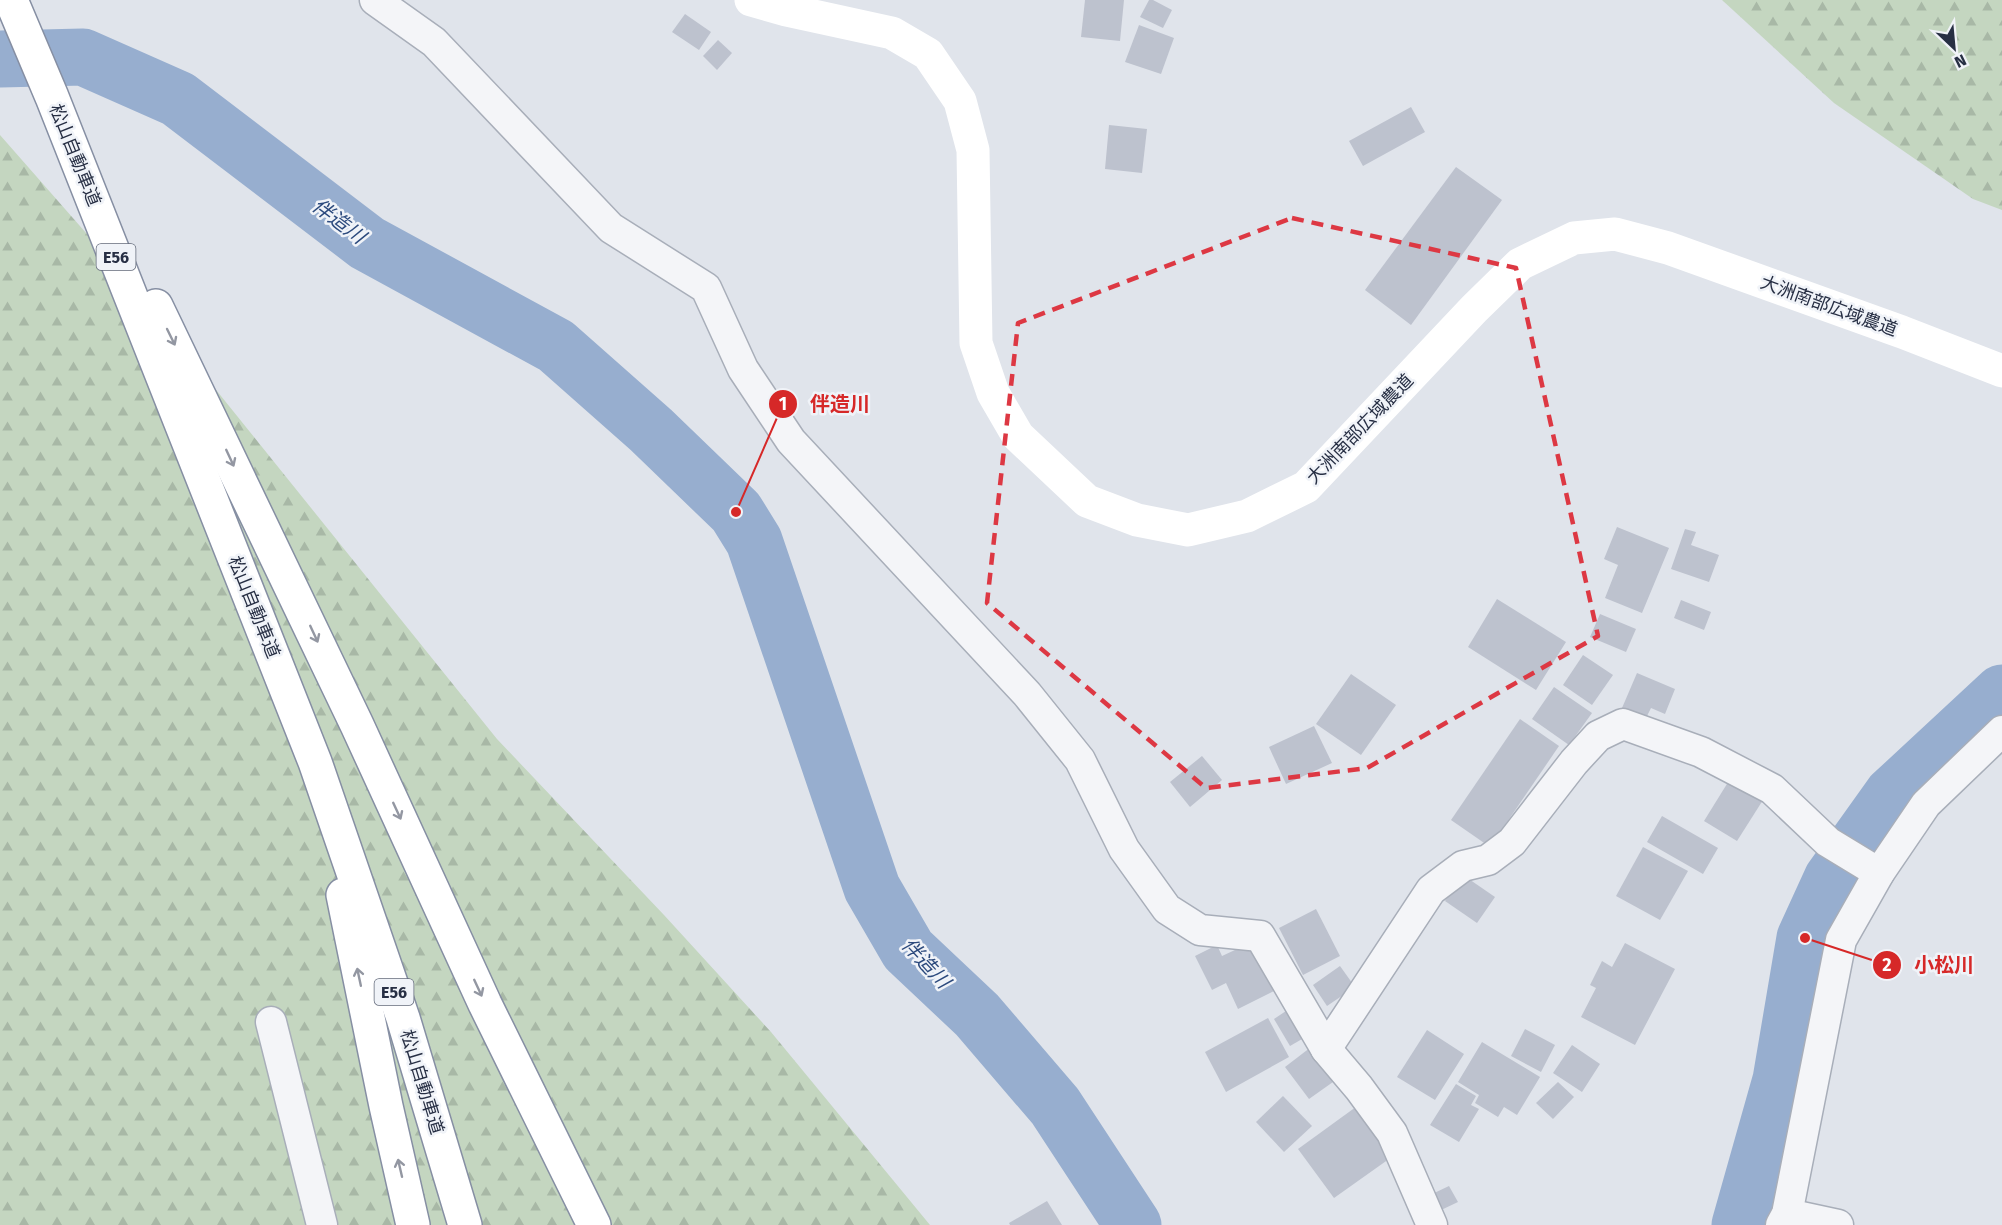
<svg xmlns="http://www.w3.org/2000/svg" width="2002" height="1225" viewBox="0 0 2002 1225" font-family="'Fira Sans','Noto Sans JP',sans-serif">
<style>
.forest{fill:url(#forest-firs)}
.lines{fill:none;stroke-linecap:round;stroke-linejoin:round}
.river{stroke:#97aecf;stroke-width:57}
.building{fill:#bdc2ce}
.street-casing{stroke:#a8aeb9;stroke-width:33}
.highway-casing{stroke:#868fa3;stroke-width:36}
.street{stroke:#f4f5f8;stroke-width:30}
.secondary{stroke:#fff;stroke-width:33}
.highway{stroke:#fff;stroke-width:33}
.oneway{stroke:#9397a2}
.marked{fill:none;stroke:#dd3843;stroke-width:4.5;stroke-dasharray:12 8;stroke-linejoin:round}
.labels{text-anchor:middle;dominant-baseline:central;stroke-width:5;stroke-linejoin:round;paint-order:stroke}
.shield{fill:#f0f3f8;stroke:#636a7a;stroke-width:1.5}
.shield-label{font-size:16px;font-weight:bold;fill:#272f44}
.street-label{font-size:18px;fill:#272f44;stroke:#f0f3f8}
.water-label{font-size:20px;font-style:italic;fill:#2c4a7d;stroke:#f0f3f8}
.leader{fill:none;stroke:#d62828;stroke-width:2}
.callout-dot{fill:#d62828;stroke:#f0f3f8;stroke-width:2}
.mark-label{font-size:18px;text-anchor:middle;font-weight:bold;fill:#fff}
.callout-label{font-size:20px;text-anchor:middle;font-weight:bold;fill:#d62828;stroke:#f0f3f8;stroke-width:5;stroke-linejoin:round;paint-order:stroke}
</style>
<defs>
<pattern id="forest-firs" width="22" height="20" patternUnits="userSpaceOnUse" patternTransform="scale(1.5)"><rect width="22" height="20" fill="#c4d6c0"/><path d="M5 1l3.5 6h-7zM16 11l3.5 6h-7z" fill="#a8b8a6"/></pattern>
</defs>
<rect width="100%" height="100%" fill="#e0e4eb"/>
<g class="forest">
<path d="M1722,0H2002V210L1973,199L1834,103Z"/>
<path d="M0,135L130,283L497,739L664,915L771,1032L930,1225H0Z"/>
</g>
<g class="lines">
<g class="river">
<path d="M0,59L83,57L178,99L367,243L556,346L651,430L736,512L754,541L872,888L908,950L977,1015L1055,1106L1133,1225"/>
<path d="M1740,1225L1781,1080L1805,938L1832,879L1892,795L2002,693"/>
</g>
</g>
<g class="building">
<path d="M1085,0H1124L1120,41L1081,37Z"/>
<path d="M1149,0H1153L1172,10L1163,28L1140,17Z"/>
<path d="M685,14L711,32L699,50L672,32Z"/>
<path d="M1139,25L1174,38L1161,74L1125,62Z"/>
<path d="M718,40L732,53L717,70L703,56Z"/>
<path d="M1411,107L1425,132L1363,166L1349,141Z"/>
<path d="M1109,125L1147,129L1142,173L1105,169Z"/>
<path d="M1456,167L1502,200L1411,325L1365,290Z"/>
<path d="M1617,527L1669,548L1642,613L1605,598L1618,565L1604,559Z"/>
<path d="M1685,529L1696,532L1691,545L1719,555L1709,582L1671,569Z"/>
<path d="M1497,599L1566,642L1536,690L1468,647Z"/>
<path d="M1681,600L1711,612L1704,630L1674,618Z"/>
<path d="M1600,614L1636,629L1626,652L1590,637Z"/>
<path d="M1583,655L1613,675L1592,705L1563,685Z"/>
<path d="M1637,673L1675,689L1665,714L1651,708L1646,718L1622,708Z"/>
<path d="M1351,674L1396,705L1361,755L1316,724Z"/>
<path d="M1554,687L1592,713L1569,745L1532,719Z"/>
<path d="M1520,719L1559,746L1490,847L1451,820Z"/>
<path d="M1314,726L1332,763L1286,784L1269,747Z"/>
<path d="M1202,756L1222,780L1190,807L1170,782Z"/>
<path d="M1730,779L1763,800L1737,841L1704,821Z"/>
<path d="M1662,816L1718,848L1703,874L1647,842Z"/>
<path d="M1643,847L1688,871L1660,920L1616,896Z"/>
<path d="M1463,875L1495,897L1477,923L1445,901Z"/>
<path d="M1316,909L1340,956L1303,975L1279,928Z"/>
<path d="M1250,943L1280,988L1238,1009L1226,983L1212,990L1195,956L1217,945L1222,956Z"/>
<path d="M1625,943L1675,969L1635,1045L1581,1017L1596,988L1590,985L1602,961L1612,967Z"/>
<path d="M1340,966L1355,987L1327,1006L1313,985Z"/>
<path d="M1292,1007L1309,1035L1290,1046L1274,1019Z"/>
<path d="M1268,1018L1289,1057L1226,1092L1205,1052Z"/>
<path d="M1525,1029L1555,1045L1541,1072L1511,1056Z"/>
<path d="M1427,1030L1464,1054L1435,1100L1397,1077Z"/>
<path d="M1482,1042L1540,1077L1517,1115L1504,1107L1498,1117L1475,1103L1479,1095L1458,1082Z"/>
<path d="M1315,1044L1340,1077L1309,1099L1285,1067Z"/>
<path d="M1572,1045L1600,1064L1582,1092L1553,1073Z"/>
<path d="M1558,1082L1574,1097L1553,1119L1536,1103Z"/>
<path d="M1456,1084L1476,1096L1471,1105L1479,1109L1459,1142L1430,1125Z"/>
<path d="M1283,1096L1312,1126L1284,1152L1256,1122Z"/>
<path d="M1360,1104L1396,1154L1334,1198L1298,1149Z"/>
<path d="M1449,1186L1458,1202L1439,1211L1430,1195Z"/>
<path d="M1047,1201L1062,1225H1010L1009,1223Z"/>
</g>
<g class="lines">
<g class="street-casing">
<g id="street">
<path d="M375,0L434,42L611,228L706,288L743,369L791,441L1027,694L1080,760L1124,849L1167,909L1200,930L1260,936L1326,1049L1359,1088L1392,1133L1432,1225"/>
<path d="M271,1022L322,1225"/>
<path d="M1326,1049L1431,890L1463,866L1488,860L1512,842L1574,762L1598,736L1623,724L1701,752L1772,789L1828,842L1879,873"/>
<path d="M1787,1214L1838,1225"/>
<path d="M1781,1225L1787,1214L1841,940L1879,873L1926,804L2002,731"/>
</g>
</g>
<g class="highway-casing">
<g id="highway">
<path d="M11,0L52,97L315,762L403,1018L465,1225"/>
<path d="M156,306L357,725L485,1004L594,1225"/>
<path d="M343,895L386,1106L413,1225"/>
</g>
</g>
<use href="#street" class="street"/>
<path class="secondary" d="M751,0L786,10L892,33L928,54L960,101L973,150L976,343L993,393L1018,436L1087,501L1137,520L1188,530L1247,516L1306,487L1474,309L1520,264L1574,238L1615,234L1668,248L1902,332L2002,371"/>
<use href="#highway" class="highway"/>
</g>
<defs><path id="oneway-shaft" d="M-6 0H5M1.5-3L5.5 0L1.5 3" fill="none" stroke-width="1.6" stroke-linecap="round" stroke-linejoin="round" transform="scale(1.5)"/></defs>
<g class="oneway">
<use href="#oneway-shaft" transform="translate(171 337) rotate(64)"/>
<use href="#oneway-shaft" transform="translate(230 458) rotate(65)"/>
<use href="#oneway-shaft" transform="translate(314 634) rotate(65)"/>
<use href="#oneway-shaft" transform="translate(397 811) rotate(65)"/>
<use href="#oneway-shaft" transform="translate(359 977) rotate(-102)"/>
<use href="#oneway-shaft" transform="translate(478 988) rotate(65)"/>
<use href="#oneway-shaft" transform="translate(400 1168) rotate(-103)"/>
</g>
<path class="marked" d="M1292,218L1516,268L1598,636L1367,768L1206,788L987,603L1018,323Z"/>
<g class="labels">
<g class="shield">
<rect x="96.5" y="244" width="39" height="26" rx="4.5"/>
<rect x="374.5" y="979" width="39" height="26" rx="4.5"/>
</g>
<g class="shield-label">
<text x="116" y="257">E56</text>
<text x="394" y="992">E56</text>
</g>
<g class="street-label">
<text transform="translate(75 155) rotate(68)">松山自動車道</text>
<text transform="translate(1829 306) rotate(20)">大洲南部広域農道</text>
<text transform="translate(1360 429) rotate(-46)">大洲南部広域農道</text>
<text transform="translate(254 607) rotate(68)">松山自動車道</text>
<text transform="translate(422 1082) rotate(73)">松山自動車道</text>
</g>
<g class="water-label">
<text transform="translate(339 221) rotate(37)">伴造川</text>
<text transform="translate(926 963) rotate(47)">伴造川</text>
</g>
</g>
<path class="leader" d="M736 512L783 404M1805 938L1887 965"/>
<g class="callout-dot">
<circle cx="736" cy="512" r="6"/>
<circle cx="1805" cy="938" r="6"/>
<circle cx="783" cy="404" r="15"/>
<circle cx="1887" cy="965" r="15"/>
</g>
<g class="mark-label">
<text x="783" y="410">1</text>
<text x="1887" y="971">2</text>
</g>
<g class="callout-label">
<text x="840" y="411">伴造川</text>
<text x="1944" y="972">小松川</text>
</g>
<g transform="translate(1954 48) rotate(154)" stroke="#f0f3f8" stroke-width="4.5" paint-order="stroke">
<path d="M0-4.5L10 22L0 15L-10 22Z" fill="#272f44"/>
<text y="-9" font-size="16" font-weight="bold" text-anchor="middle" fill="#272f44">N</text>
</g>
</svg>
